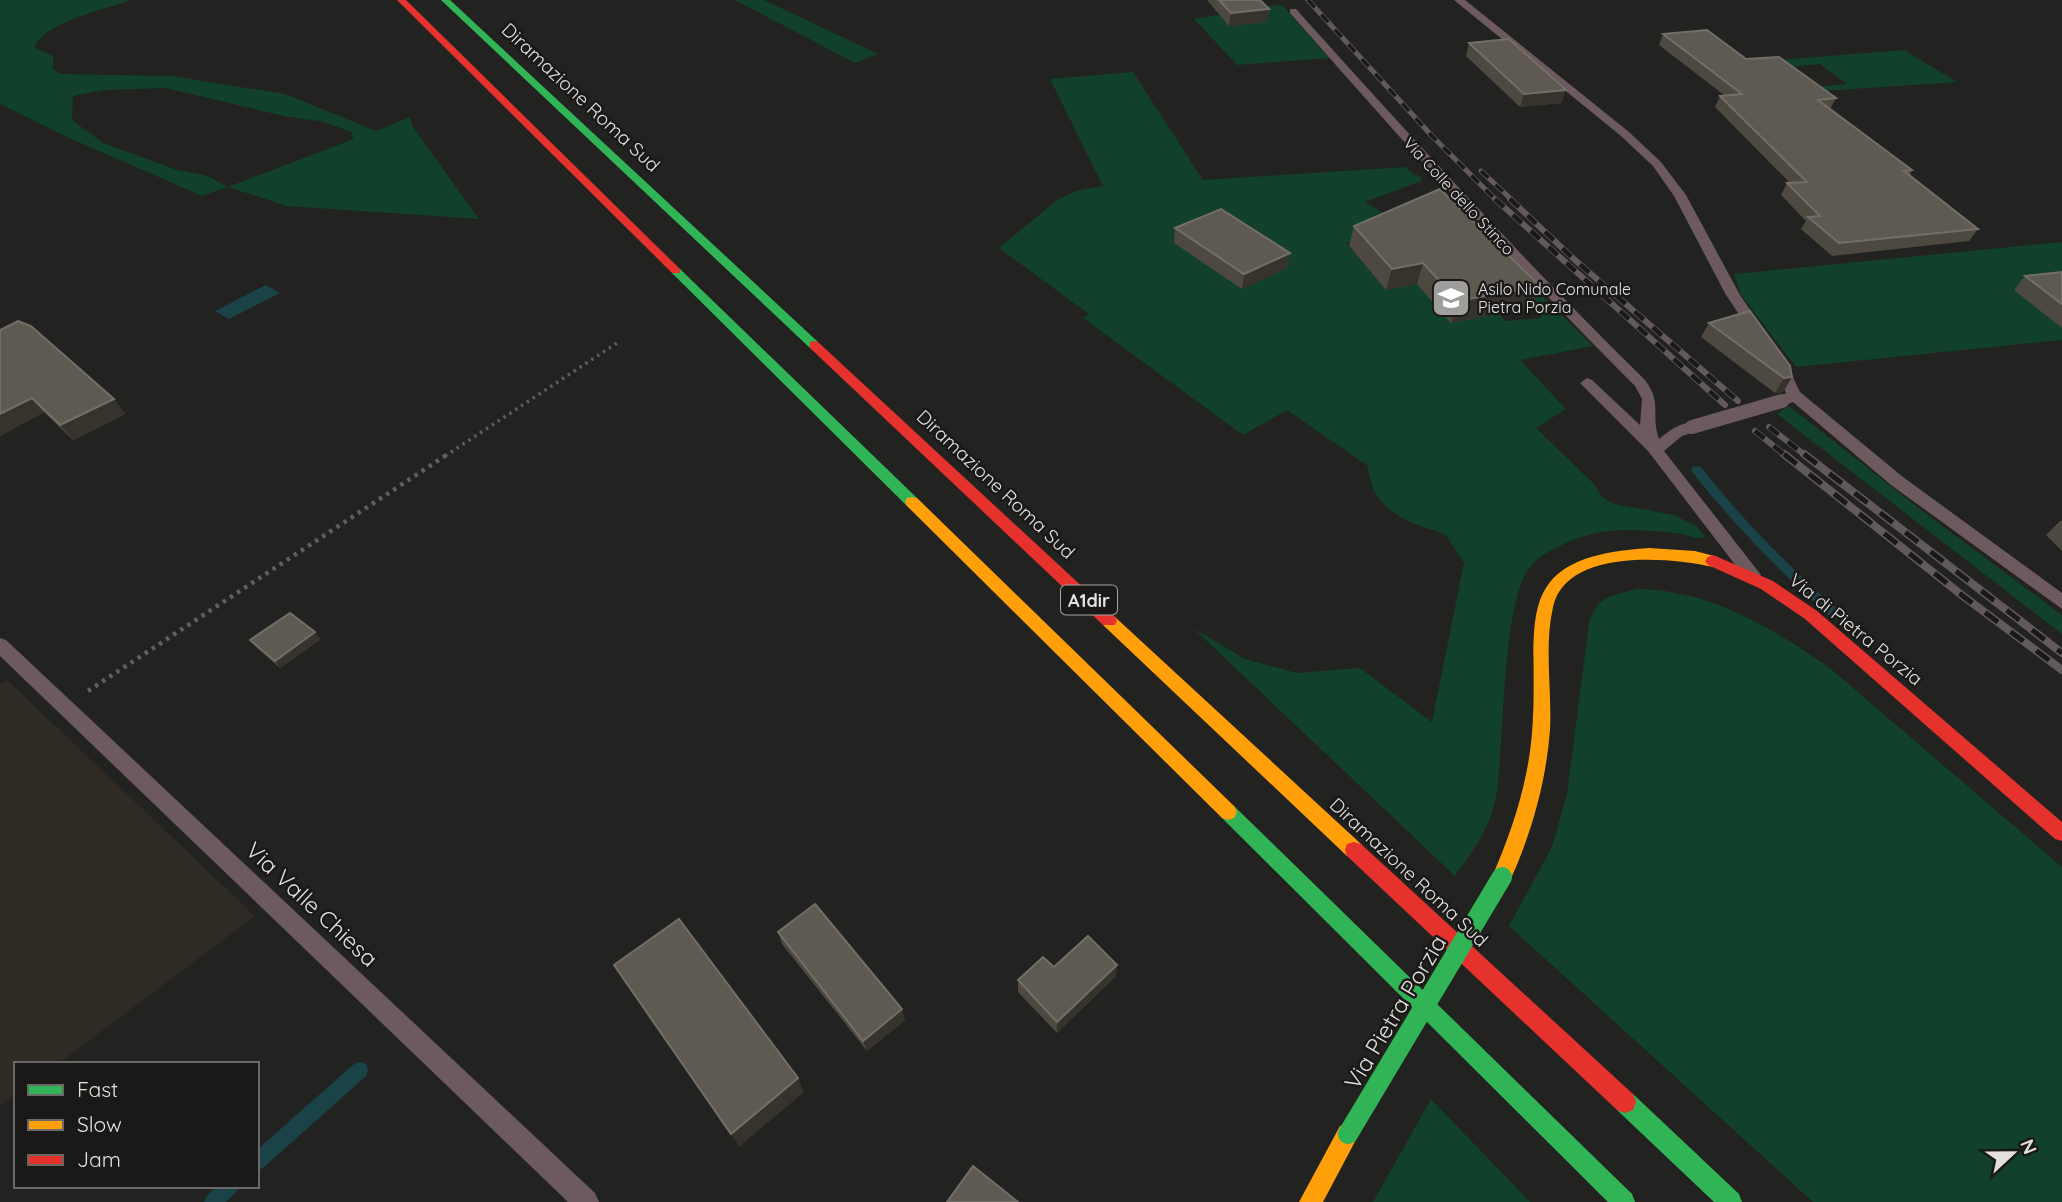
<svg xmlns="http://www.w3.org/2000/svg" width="2062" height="1202" viewBox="0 0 2062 1202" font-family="Quicksand,sans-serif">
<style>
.built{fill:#2f2a24}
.green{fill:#11412b;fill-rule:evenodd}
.water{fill:#194346}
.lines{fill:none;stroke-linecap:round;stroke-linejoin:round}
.stream{fill:#194346;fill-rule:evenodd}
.path-far1{stroke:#655c5e;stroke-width:3.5;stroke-dasharray:2.5 4.5;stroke-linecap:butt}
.path{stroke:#655c5e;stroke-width:4.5;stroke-dasharray:3.5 5;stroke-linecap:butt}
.lane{fill:#6c5a5e;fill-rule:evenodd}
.fast{fill:#30b455;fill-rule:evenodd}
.slow{fill:#ff9f0a;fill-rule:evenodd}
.jam{fill:#e5322d;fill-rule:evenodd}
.rail-far2-casing{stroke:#61595b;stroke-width:5}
.rail-far1-casing{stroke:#61595b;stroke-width:6}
.rail-casing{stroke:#61595b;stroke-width:8}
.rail-far2{stroke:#1a1917;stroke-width:3.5;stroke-dasharray:10;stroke-linecap:butt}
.rail-far1{stroke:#1a1917;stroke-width:4.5;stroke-dasharray:12;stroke-linecap:butt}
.rail{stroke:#1a1917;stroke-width:5;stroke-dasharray:16;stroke-linecap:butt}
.lane-bridge{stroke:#6c5a5e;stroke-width:14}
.fast-bridge{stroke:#30b455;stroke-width:20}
.wall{fill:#4e4940}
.shaded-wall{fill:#36332c}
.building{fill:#5e5a51;stroke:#736f68;stroke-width:2}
.labels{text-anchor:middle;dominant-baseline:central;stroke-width:5;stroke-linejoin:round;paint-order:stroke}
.far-street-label{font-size:16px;fill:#e2e1e0;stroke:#1a1917}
.far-poi-label{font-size:16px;fill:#e2e1e0;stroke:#1a1917;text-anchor:start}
.shield{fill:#1a1917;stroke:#a6a5a4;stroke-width:2}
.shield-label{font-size:18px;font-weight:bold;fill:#e2e1e0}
.street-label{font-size:19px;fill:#e2e1e0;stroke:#1a1917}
.near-street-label{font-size:23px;fill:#e2e1e0;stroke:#1a1917}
</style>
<rect width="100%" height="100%" fill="#222221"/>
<path class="built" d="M7,680L255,916L58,1064H16V1095L0,1106V684Z"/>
<g class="green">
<path d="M0,0H130C108,9 40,23 35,48L53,56V69L61,74L171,76L285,94L376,131L410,117L413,127L479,219L287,206L228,187L202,196L67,137L0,104ZM166,88L284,116L324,122L352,132L351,135L354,139L228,187L208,176L177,170L103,143L72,120L73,96L104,90Z"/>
<path d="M735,0H764L878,54L855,63Z"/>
<path d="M1282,5L1329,58L1237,65L1194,19L1219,15L1217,11Z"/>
<path d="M1904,50L1957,82L1793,93L1751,62ZM1820,64L1847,84L1804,88L1779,68Z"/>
<path d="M1133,72L1203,180L1406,167L1413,174L1421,177V181L1365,202L1401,224L1408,232L1346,243L1386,289L1433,281L1499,314L1506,321L1542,318L1478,253L1496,250L1593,346L1520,360L1566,409L1536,428L1594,484L1603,498L1614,504L1674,515L1696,526L1706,537C1694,540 1687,534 1675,533C1647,530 1612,527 1585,536C1568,541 1541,553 1530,567C1501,604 1505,744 1496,797C1490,828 1473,851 1455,876L1193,628L1245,659L1297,673L1360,668L1432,722L1464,563L1445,534C1407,523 1371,510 1368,466L1287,410L1243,435L1083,318L1089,314L999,248L1057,200L1076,191L1103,186L1050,79Z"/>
<path d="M2062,242V340L1796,367L1741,295L1734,274Z"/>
<path d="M1789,406L1921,510L2062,615V634L1777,414Z"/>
<path d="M1638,589C1710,590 1773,628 1831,669L2062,867V1202H1813L1509,926L1552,847L1567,794L1589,623C1599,594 1611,596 1638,589Z"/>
<path d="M1431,1099L1530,1202H1373Z"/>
</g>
<path class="water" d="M266,285L280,293L229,319L215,311Z"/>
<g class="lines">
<g class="stream">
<path d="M1697,466L1701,467C1743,521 1791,568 1841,613L1843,616L1841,619H1833C1782,574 1735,526 1693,473L1691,470L1693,467Z"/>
<path d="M360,1062L366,1064L368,1070L366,1076L263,1168L257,1171V1150L354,1064Z"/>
<path d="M217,1186H239L236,1192L226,1202H204L207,1196Z"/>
</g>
<path class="path-far1" d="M445,456L617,343"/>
<path class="path" d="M88,691L448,454"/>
<g class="lane">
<path d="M1454,0H1465L1629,132L1661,162L1686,195L1740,295L1765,332L1763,335H1753L1726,295L1674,196L1653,166L1621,136Z"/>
<path d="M1290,9H1296C1410,136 1524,261 1645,380C1663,404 1650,413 1659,439C1670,430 1683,420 1697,423L1700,427L1697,431L1682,436L1664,451L1758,571L1761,575L1758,579H1746L1648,451L1580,383L1587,378L1592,380L1640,425L1642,399L1635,386C1515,266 1402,141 1290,13Z"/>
<path d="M1778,357L1785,361L1800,392L1903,477L2062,593V609L1891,485L1793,402L1782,406L1777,404L1775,401L1786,393L1771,361Z"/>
<path d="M0,638L6,640L595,1193L599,1202H568L0,656Z"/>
</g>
<g class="fast">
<path d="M441,0H450L818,342V348H810Z"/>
<path d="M676,267L680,269L917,498L919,502L917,506H907L672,273V269Z"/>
<path d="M1228,804L1234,806L1632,1194L1635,1202H1608L1222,818L1219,812L1222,806Z"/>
<path d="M1625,1091L1633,1094L1739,1194L1742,1202H1714L1617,1110L1614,1102L1617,1094Z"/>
</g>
<g class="slow">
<path d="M912,497L917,498L1234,806L1237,812L1234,818L1228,820L1222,818L907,506L905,502L907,498Z"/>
<path d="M1649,548L1695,551L1718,557L1721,561L1713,567C1669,557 1566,548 1553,607C1544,647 1552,689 1550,730C1546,783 1531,835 1509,883L1502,886L1495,883L1492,877C1512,831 1528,783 1532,733C1541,625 1503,557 1649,548Z"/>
<path d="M1109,615L1115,617L1361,844L1363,850L1361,856L1354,858L1347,856L1103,625L1101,621L1103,617Z"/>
<path d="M1348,1123L1356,1126L1359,1134L1323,1202H1299L1340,1126Z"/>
</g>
<g class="jam">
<path d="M397,0H406L680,269V273H672Z"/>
<path d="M814,341L818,342L1115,617L1117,621L1115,625H1103L810,348V342Z"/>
<path d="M1713,555L1773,581L1817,611L2062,822V841L2055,839L1805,619L1761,589L1708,565L1705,561L1708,557Z"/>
<path d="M1354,842L1361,844L1633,1094L1636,1102L1633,1110L1625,1113L1617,1110L1347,856L1345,850L1347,844Z"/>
</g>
<g class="rail-far2-casing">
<g id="rail-far2">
<path d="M1308,0L1432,136L1496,200"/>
<path d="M1481,171L1512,200"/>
</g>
</g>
<g class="rail-far1-casing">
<g id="rail-far1">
<path d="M1495,199L1725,405"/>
<path d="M1510,199L1576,261L1738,401"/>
<path d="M1769,427L1806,456"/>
<path d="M1755,431L1786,456"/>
</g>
</g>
<g class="rail-casing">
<g id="rail">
<path d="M1784,454L1963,596L2062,670"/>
<path d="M1804,454L2062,653"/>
</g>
</g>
<use href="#rail-far2" class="rail-far2"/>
<use href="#rail-far1" class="rail-far1"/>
<use href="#rail" class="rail"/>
<path class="lane-bridge" d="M1692,427L1782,401"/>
<path class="fast-bridge" d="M1348,1134L1502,877"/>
</g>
<g class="wall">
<path d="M1207,0H1260L1269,9L1267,22L1229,26Z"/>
<path d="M1663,34L1746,59L1836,98L1830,109L1912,170L1910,175L1978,229L1969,241L1832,256L1801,229L1806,221L1781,195L1787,183L1789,182L1715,107L1720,96L1724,95L1659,45Z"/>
<path d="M1469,43L1562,103L1520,107L1466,56Z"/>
<path d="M1354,226L1532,307L1451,323L1417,284L1386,290L1349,246Z"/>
<path d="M1175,228L1290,253L1287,268L1242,289L1174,243Z"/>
<path d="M2062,272V328L2014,290L2025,276Z"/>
<path d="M1709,323L1792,377L1783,392L1775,393L1701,337Z"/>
<path d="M0,330L114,399L125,414L73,440L44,412L0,436Z"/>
<path d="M2060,521H2062V551L2046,535Z"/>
<path d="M321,639L280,668L256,647L250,640Z"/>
<path d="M778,932L905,1020L867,1051L782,944Z"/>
<path d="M1054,967L1116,976L1057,1033L1018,992V980Z"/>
</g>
<g class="shaded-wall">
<path d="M1269,9L1267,22L1229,26L1231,13Z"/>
<path d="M1566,90L1562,103L1520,107L1524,94Z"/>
<path d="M1290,253L1287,268L1242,289L1244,274Z"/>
<path d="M1423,263L1417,284L1386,290L1392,269Z"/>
<path d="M1540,286L1532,307L1451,323L1458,301Z"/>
<path d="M1792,377L1783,392L1775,393L1784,378Z"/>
<path d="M32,398L44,412L0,436V414Z"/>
<path d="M114,399L125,414L73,440L60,425Z"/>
<path d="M315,632L321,639L280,668L275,661Z"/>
<path d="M1117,965L1116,976L1057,1033V1022Z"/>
<path d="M902,1009L905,1020L867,1051L863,1041Z"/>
<path d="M798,1078L804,1092L739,1147L731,1134Z"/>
</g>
<g class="building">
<path d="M1219,0H1260L1269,9L1231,13Z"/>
<path d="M1707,30L1746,59L1779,57L1836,98L1818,100L1912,170L1904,171L1978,229L1839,243L1808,217L1820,216L1787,183L1807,182L1720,96L1742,94L1663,34Z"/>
<path d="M1509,39L1566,90L1524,94L1469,43Z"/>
<path d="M1440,189L1540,286L1458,301L1423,263L1392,269L1354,226Z"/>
<path d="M1221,209L1290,253L1244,274L1175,228Z"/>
<path d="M2062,272V304L2025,276Z"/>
<path d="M1750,311L1790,366L1792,377L1784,378L1709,323Z"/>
<path d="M18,321L31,326L114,399L60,425L32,398L0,414V330Z"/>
<path d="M290,613L315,632L275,661L250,640Z"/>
<path d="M815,904L902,1009L863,1041L778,932Z"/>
<path d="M679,919L798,1078L731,1134L614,965Z"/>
<path d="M1088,936L1117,965L1057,1022L1018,980L1043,957L1054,967Z"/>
<path d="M973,1166L1018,1202H947Z"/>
</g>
<defs>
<g id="school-square" transform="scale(2.0125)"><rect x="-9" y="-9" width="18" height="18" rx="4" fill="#9f9e9d" stroke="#1a1917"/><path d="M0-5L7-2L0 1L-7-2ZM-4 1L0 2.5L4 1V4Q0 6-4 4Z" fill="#fff"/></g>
</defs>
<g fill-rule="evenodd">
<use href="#school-square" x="1451" y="298"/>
</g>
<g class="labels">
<g class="far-street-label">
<text transform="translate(1459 196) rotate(47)">Via Colle dello Stinco</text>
</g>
<g class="far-poi-label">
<text x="1478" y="289">Asilo Nido Comunale<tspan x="1478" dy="18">Pietra Porzia</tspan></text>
</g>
<rect class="shield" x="1061" y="585.5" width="56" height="29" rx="5"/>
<g class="shield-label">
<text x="1089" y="600">A1dir</text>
</g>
<g class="street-label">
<text transform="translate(581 97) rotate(43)">Diramazione Roma Sud</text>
<text transform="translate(996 484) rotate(43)">Diramazione Roma Sud</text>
<text transform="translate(1856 629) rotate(39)">Via di Pietra Porzia</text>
<text transform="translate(1409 872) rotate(43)">Diramazione Roma Sud</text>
</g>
<g class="near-street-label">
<text transform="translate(312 904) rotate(43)">Via Valle Chiesa</text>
<text transform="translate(1395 1012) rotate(-59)">Via Pietra Porzia</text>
</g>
</g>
<rect x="14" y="1062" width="245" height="126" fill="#1a1917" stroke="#6a6967" stroke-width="2"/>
<rect x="28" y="1085" width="35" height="10" fill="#30b455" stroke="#6a6967" stroke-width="2"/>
<text x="77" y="1097" font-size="21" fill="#e2e1e0">Fast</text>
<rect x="28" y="1120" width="35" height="10" fill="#ff9f0a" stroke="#6a6967" stroke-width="2"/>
<text x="77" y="1132" font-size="21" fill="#e2e1e0">Slow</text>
<rect x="28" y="1155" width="35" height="10" fill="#e5322d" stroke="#6a6967" stroke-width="2"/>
<text x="77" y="1167" font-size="21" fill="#e2e1e0">Jam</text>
<g transform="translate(2013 1153) rotate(68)" stroke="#1a1917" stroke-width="5" paint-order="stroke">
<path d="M0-5L12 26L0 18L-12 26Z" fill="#e2e1e0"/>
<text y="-10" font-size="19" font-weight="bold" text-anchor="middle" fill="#e2e1e0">N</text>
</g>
</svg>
